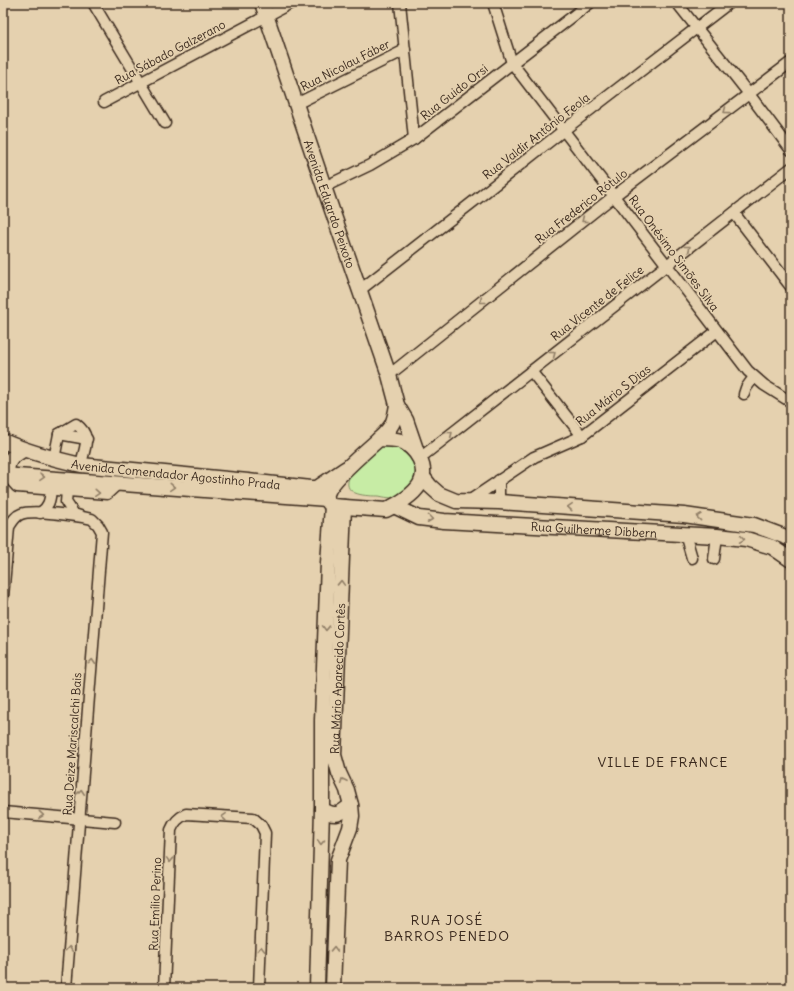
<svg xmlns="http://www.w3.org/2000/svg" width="794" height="991" viewBox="0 0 794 991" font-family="Delius,sans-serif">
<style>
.green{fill:#c7eca5;stroke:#818b62}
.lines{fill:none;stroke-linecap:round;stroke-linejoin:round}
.street-casing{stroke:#3b2a1e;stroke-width:13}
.secondary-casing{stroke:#3b2a1e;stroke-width:17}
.street{stroke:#e5d1af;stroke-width:10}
.secondary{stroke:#e5d1af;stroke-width:14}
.oneway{stroke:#907e66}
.labels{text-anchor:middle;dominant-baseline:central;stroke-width:3.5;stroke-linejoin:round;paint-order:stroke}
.street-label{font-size:12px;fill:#3b2a1e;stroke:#e5d1af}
.quarter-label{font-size:14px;letter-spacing:1px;fill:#3b2a1e;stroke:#e5d1af}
</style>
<rect width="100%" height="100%" fill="#e5d1af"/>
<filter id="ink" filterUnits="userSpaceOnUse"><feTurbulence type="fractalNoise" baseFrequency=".025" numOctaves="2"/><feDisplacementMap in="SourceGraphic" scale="8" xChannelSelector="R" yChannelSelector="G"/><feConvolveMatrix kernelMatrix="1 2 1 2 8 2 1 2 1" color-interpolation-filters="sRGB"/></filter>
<g filter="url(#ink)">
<path class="green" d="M381,446C394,446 405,449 413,460C422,474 412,491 397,497C392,499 384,497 379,496C368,496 342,496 349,478C353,467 372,454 381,446Z"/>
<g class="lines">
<g class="street-casing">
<g id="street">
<path d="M93,3L165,123"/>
<path d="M400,3L414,139"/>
<path d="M493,3L512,63L748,371L764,385L791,402"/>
<path d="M677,3L749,94L791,150"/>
<path d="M104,102L291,3"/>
<path d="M296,104L405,50"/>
<path d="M324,187L370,165L414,139L590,3"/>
<path d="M734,213L791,287"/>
<path d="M360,290L478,198L564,130L729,3"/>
<path d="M531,371L582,436"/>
<path d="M389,375L614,196L791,62"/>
<path d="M744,394L746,388L754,377"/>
<path d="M59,434L87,439"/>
<path d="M420,458L791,168"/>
<path d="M54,459L59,434L76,424C93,437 84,447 81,465"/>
<path d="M7,476L17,487L107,494L119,483"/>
<path d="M499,480V502"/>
<path d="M67,491L66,502L74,514L80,516"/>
<path d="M469,501L534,457L582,436L717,331"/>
<path d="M40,513C49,507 50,500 51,490"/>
<path d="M685,534L692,558"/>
<path d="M714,559L717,536"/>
<path d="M3,597L9,527C12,522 15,516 21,514C32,509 79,516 92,519L98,525L102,532L66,988"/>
<path d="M3,812L115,822"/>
<path d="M164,988L171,830C174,822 178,818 186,814L253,818L261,825L265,833L259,988"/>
</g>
</g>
<g class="secondary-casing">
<g id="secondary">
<path id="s1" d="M262,3L324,187L389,375L397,405L406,420L418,455"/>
<path d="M379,439C387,439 394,439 401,441C416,448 429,467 420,484C413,496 398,504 386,510L332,506C328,503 326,499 327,494C330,481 368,449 379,439Z"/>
<path d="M379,439C393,426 394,423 397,405"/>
<path id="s2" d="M3,441C28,452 54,459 81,465L248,481L311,488H317L345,469"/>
<path d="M3,475L327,499"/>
<path d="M7,476C7,460 10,458 23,450"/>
<path d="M423,477L430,486L439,494L456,501L499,502L684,515L754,525L791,539"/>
<path id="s3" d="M394,506L419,518L444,521L717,536L746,539L772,547L791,560"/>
<path d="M322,809C335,818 340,814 351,805"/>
<path d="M317,988L322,809V720L328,563L332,506"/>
<path id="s4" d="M333,988L338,860L350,828L352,816L351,805L347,790L339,773L334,755L344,507"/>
</g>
</g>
<use href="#street" class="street"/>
<use href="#secondary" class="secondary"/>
</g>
<defs><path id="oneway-chevron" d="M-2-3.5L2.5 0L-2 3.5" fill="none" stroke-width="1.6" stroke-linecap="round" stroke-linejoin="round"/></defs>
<g class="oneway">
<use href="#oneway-chevron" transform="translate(726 111) rotate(143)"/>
<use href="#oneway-chevron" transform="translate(584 220) rotate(141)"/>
<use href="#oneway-chevron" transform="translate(688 248) rotate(-38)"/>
<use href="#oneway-chevron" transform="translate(482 301) rotate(141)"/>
<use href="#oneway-chevron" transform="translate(553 354) rotate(-38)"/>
<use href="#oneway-chevron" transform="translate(450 434) rotate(-38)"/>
<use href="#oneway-chevron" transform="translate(42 477) rotate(3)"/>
<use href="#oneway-chevron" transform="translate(172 487) rotate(4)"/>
<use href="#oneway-chevron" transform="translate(97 493) rotate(4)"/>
<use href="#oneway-chevron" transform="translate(570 507) rotate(-176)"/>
<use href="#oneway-chevron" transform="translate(699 517) rotate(-174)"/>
<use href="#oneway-chevron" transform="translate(430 519) rotate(7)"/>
<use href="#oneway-chevron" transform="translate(742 539) rotate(8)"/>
<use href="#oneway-chevron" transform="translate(341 583) rotate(-88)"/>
<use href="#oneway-chevron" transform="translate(326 628) rotate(92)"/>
<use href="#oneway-chevron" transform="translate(92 662) rotate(-86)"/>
<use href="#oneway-chevron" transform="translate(343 781) rotate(-115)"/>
<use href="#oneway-chevron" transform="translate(81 792) rotate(-86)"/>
<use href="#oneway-chevron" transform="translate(41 815) rotate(5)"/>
<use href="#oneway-chevron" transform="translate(224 817) rotate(-177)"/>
<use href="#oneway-chevron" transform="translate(321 842) rotate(92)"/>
<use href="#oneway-chevron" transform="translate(170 860) rotate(92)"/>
<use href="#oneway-chevron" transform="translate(69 949) rotate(-86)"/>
<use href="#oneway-chevron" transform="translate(261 949) rotate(-88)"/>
<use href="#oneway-chevron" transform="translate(334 949) rotate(-88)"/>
</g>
</g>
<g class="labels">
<g class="street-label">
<text transform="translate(170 52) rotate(-28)">Rua Sábado Galzerano</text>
<text transform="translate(345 65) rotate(-27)">Rua Nicolau Fáber</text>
<text transform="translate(454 92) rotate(-38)">Rua Guido Orsi</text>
<text transform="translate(536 136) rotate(-38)">Rua Valdir Antônio Feola</text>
<text stroke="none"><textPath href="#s1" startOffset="212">Avenida Eduardo Peixoto</textPath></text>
<text transform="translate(581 206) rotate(-38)">Rua Frederico Rótulo</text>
<text transform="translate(674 253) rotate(53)">Rua Onésimo Simões Silva</text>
<text transform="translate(597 303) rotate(-38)">Rua Vicente de Felice</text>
<text transform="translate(613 395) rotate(-38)">Rua Mário S Dias</text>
<text stroke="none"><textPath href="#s2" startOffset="177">Avenida Comendador Agostinho Prada</textPath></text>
<text stroke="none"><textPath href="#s3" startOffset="203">Rua Guilherme Dibbern</textPath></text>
<text stroke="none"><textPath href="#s4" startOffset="315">Rua Mário Aparecido Cortês</textPath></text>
<text transform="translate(72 744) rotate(-86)">Rua Deize Mariscalchi Bais</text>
<text transform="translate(155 904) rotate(-88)">Rua Emílio Perino</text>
</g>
<g class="quarter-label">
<text x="663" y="762">VILLE DE FRANCE</text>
<text x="447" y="920">RUA JOSÉ<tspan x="447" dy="16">BARROS PENEDO</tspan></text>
</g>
</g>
<rect width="794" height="991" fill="none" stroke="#e5d1af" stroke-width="16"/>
<rect x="8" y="8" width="778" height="975" fill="none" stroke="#3b2a1e" stroke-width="1.5" filter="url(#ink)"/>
</svg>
